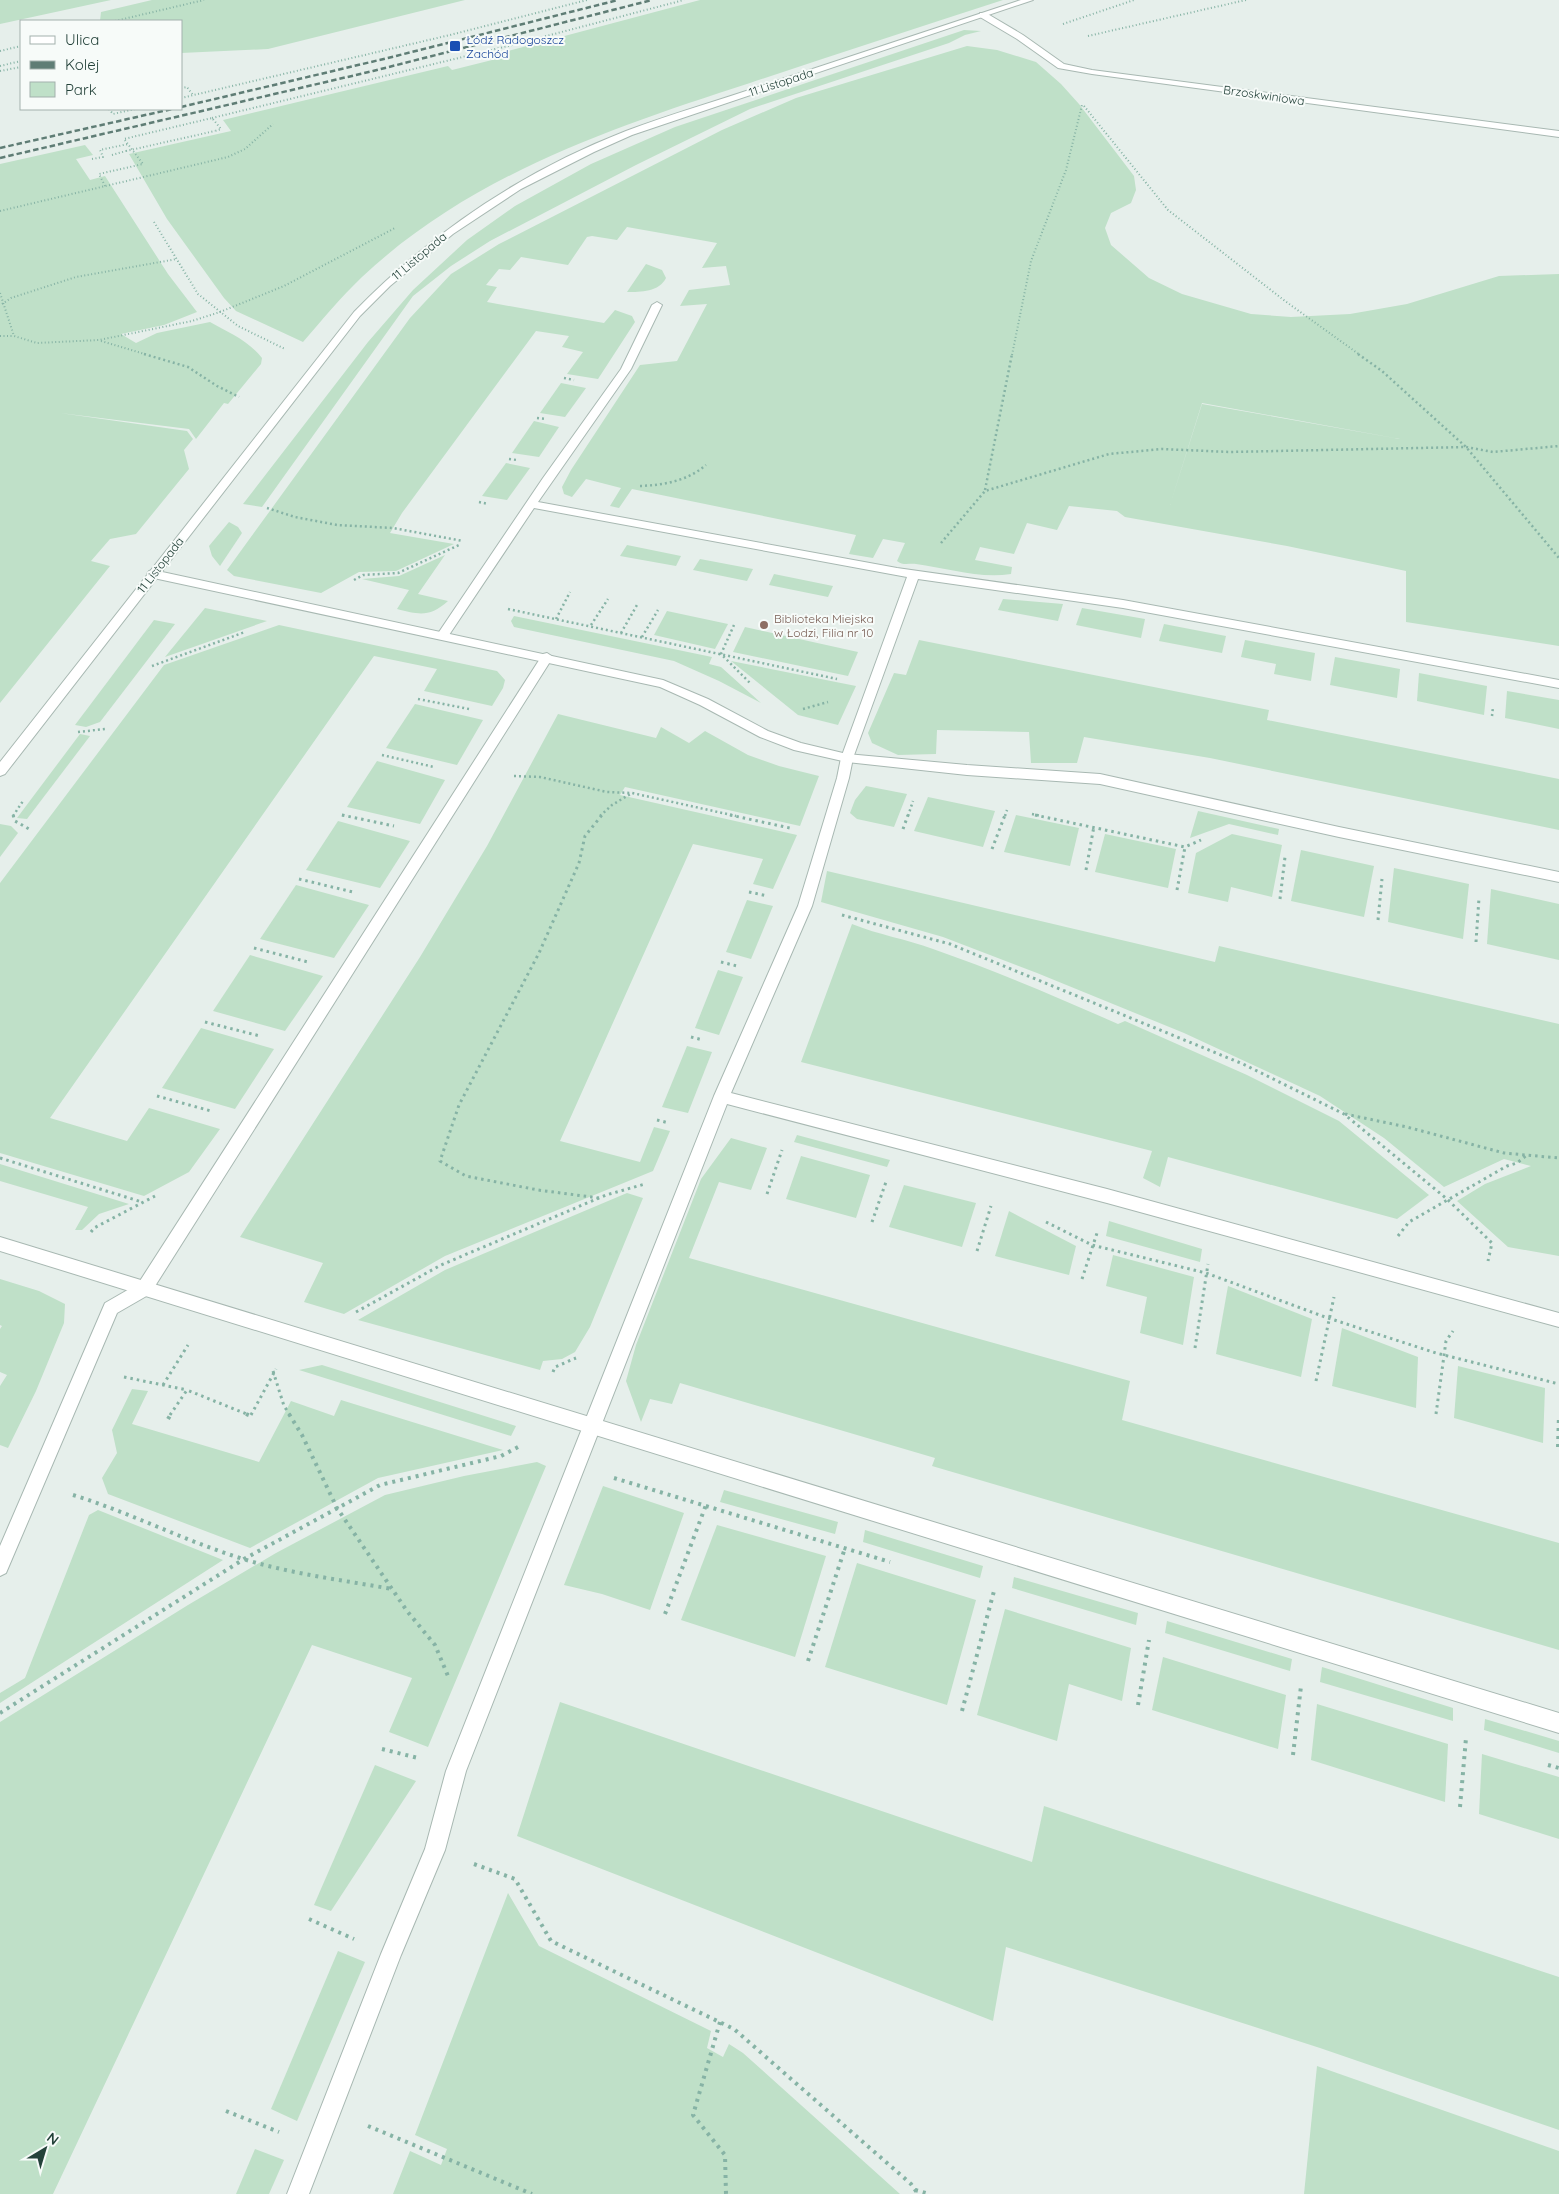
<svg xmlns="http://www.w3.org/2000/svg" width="1559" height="2194" viewBox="0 0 1559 2194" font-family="Quicksand,sans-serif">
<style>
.green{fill:#bfe0c8;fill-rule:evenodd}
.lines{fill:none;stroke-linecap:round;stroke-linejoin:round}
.service-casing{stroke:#a8b8b2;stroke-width:2}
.minor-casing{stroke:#a8b8b2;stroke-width:2}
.tertiary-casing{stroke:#a8b8b2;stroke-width:2}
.path-far3{stroke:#86b3a5;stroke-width:2;stroke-dasharray:1 2.5;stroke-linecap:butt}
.path-far2{stroke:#86b3a5;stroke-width:2.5;stroke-dasharray:2 3;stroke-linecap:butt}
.path-far1{stroke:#86b3a5;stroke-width:3;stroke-dasharray:2.5 4;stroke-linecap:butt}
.path{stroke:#86b3a5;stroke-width:4;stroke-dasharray:3 5;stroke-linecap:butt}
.service{fill:#fff;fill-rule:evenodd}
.minor{fill:#fff;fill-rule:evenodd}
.tertiary{fill:#fff;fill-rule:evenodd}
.rail{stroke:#5f7d75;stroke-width:2.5;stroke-dasharray:5.5 3;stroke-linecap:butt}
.path-bridge{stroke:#86b3a5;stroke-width:2;stroke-dasharray:1 2.5;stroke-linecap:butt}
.transit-dot{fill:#1a4fb4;stroke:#f7fbf9;stroke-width:2}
.education-dot{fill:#8d6e63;stroke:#f7fbf9;stroke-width:2}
.labels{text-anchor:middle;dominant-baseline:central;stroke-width:4;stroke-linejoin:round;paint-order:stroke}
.far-transit-label{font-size:12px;fill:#164399;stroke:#f7fbf9;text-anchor:start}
.far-street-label{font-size:12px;fill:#24423a;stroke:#f7fbf9}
.far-education-label{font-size:12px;fill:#785e54;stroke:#f7fbf9;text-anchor:start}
</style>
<rect width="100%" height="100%" fill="#e6efeb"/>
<g class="green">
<path d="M0,0H111L0,24Z"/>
<path d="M152,0H465L268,49L181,53V21H100L101,12Z"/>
<path d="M700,0H1003C919,27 834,55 750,83C611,128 471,175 362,277C341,297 322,320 303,342L236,311L224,298L167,219L129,154L231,131L223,120L448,66L452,70L500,58L497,54Z"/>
<path d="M964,30L981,31L965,35L949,43L750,109L636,165L490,241L451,266L413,296L262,507L243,504L368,342L413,290L467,240L515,206L591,164L675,127Z"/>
<path d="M967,46L997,50L1036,62L1061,84L1079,104L1134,176L1136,190L1131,203L1111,213L1105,228L1111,245L1149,278L1182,294L1251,314L1291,317L1350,314L1407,304L1499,276L1559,274V646L1406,622V571L1287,546L1125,517L1117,511L1069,506L1057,530L1027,523L1014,554L980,547L975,560L1012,567L1011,574C979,579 947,568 916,564C909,563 903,566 897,561L905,543L883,539L873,558L849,554L856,535L632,489L619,508L610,506L621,488L586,479L572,497L564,494L562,487L571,470L640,365L677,361L707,304L680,306L689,290L730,285L726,266L702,268L717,243L627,227L617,240L592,236L587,237L568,265L521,257L510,270L499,269L486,285L497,287L487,302L604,323L615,310L632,316L635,322L598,379L567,374L583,352L562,347L569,336L536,331L402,513L390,533L454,544L396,571L359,572L321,593L234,576L227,570L410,318L451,274L499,244L722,130L796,98ZM1202,403L1400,439L1202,404L1170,505Z"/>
<path d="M85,145L93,155L76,159L90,180L105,176L168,274L197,312L164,325L121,334L136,343L157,333L210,322C228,332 249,341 262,358L261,364L228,404L224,403L196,439L189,429L60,413L187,431L193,439L184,450L189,469L136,534L110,539L91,561L110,566L0,703V164Z"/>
<path d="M646,264L662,270L666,278C659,292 641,292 627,292Z"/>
<path d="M561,383L586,388L565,417L540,413Z"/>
<path d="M534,421L559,427L539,457L512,453Z"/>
<path d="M506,463L530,468L507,500L482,496Z"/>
<path d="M229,522L238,527L242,533L220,566L212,556L209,546Z"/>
<path d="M627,545L681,556L676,566L620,556Z"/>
<path d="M445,555L418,594L448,601C430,617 420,615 397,609L409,590L362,579L399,576Z"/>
<path d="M700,559L753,569L747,581L693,570Z"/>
<path d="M774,574L833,586L828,597L769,585Z"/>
<path d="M1003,599L1063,604L1058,621L998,610Z"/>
<path d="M205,608L267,621L165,657Z"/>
<path d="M1082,608L1145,619L1141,638L1076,625Z"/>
<path d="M667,611L728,624L715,649L654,635Z"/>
<path d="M514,616L712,657L709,664L721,667L761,703L719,681L674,661L514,627L511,621Z"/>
<path d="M154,620L175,624L100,722L86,727L75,725Z"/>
<path d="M1164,624L1226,636L1222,653L1159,641Z"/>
<path d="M279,625L497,671L505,680L503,688L492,706L424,691L437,669L374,656L50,1118L127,1141L149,1108L220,1129L189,1172L144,1196L0,1153V883L164,665Z"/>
<path d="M745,627L858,652L848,676L733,652Z"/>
<path d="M919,640L1269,710L1267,720L1559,779V830L1210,758L1084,737L1077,763H1031L1029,732L937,730L936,754L898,755L872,743L868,733L894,673L906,675Z"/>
<path d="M1245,640L1315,653L1311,681L1274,674L1276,664L1241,657Z"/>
<path d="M1335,657L1400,669L1397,698L1330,685Z"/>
<path d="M731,661L856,686L838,725L798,715Z"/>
<path d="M1419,673L1487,686L1484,715L1417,701Z"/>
<path d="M1507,691L1559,700V729L1505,718Z"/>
<path d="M415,704L483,720L457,765L386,748Z"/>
<path d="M558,714L656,738L661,727L689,743L705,731L748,755L779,766L819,776L800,826L625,787L620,795L797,835L773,889L753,884L763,859L693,844L560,1141L640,1162L654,1127L670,1131L653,1171L445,1256L344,1314L304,1302L323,1263L240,1237L420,957L487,846Z"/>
<path d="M80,734L90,736L27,819L17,818Z"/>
<path d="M377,761L445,780L420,824L347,807Z"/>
<path d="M866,786L907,794L894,827L857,819L850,813L855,800Z"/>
<path d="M928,797L995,811L983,847L914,831Z"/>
<path d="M1198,811L1279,829L1278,835L1229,824L1190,838Z"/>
<path d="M1016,815L1079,828L1070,866L1004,852Z"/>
<path d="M338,821L410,841L380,888L306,870Z"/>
<path d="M0,824L11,826L18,833L0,857Z"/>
<path d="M1105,834L1176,849L1168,888L1095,872Z"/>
<path d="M1232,834L1282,845L1272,897L1231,887L1228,902L1188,893L1196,853Z"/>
<path d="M1301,850L1374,866L1364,917L1291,901Z"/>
<path d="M1394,868L1469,884L1463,939L1388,922Z"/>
<path d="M827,871L1215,962L1219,946L1559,1024V1256L1508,1247L1457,1201L1485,1184L1531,1166L1504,1159L1444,1187L1384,1138L1320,1096L1184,1033L1037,973L943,937L821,902Z"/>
<path d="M296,885L369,905L334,958L260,939Z"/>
<path d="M1491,889L1559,904V960L1487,944Z"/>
<path d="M747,900L773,906L751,959L726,952Z"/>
<path d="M852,924C879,935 906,939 933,949C996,971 1057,997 1118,1024L1125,1021L1247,1075L1339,1121L1429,1195L1397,1219L1168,1157L1160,1187L1143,1178L1152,1151L801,1062Z"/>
<path d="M250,955L323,976L285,1031L213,1011Z"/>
<path d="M718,970L743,977L719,1035L695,1028Z"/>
<path d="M201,1028L274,1049L235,1109L162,1088Z"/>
<path d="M687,1046L712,1052L688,1113L662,1107Z"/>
<path d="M797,1135L890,1160L887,1167L794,1142Z"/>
<path d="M731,1138L767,1148L751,1190L719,1182L689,1258L1130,1381L1122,1420L1559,1543V1650L932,1466L935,1458L680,1383L672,1404L650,1399L641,1422L626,1381L636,1345L701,1179Z"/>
<path d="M801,1156L870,1175L856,1218L786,1199Z"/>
<path d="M0,1164L129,1204L99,1214L82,1230H75L88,1207L0,1181Z"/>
<path d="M904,1185L976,1203L962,1247L889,1227Z"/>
<path d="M627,1193L643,1198L590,1327L575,1352L562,1359L543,1361L540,1370L358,1320L445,1270Z"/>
<path d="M1009,1211L1076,1246L1069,1275L995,1256Z"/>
<path d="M1109,1221L1202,1249L1200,1262L1106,1236Z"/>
<path d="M1113,1255L1194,1277L1183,1345L1140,1333L1147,1297L1106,1286Z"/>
<path d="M0,1279L39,1291L65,1304L64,1323L36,1391L8,1448L0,1445V1386L7,1375L0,1372V1329L2,1326L0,1325Z"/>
<path d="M1228,1286L1312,1319L1301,1377L1216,1354Z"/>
<path d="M1342,1328L1418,1357L1416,1408L1332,1386Z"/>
<path d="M322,1365L516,1426L511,1436L299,1370Z"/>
<path d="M1458,1366L1545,1388L1543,1443L1454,1418Z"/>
<path d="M132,1389L148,1391L132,1424L259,1462L291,1401L334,1416L341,1400L503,1450L378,1478L250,1548L108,1494L102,1478L117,1453L112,1430Z"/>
<path d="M537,1462L546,1466L428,1747L389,1732L412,1678L312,1645L53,2194H0V1722L188,1605L276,1553L385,1495L464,1476Z"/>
<path d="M603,1486L684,1513L650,1610L602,1594L564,1585Z"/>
<path d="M724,1490L838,1522L835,1534L720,1502Z"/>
<path d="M98,1510L223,1560L0,1703V1693L25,1678L89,1515Z"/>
<path d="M717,1525L826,1556L795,1657L681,1620Z"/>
<path d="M865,1530L983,1566L980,1578L863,1542Z"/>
<path d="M857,1563L976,1600L947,1705L825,1667Z"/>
<path d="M1014,1577L1138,1613L1136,1625L1012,1588Z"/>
<path d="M1005,1609L1131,1648L1122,1701L1069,1684L1057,1741L977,1715Z"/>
<path d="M1167,1621L1292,1659L1290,1671L1165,1633Z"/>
<path d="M1163,1657L1286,1695L1278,1749L1152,1710Z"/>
<path d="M1322,1667L1453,1708V1721L1320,1682Z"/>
<path d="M560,1702L1032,1862L1044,1806L1559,1977V2130L1320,2048L1006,1947L993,2021L517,1836Z"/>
<path d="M1317,1704L1448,1744L1445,1802L1311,1760Z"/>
<path d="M1485,1719L1559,1741V1753L1484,1730Z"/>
<path d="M1482,1754L1559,1777V1839L1479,1814Z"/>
<path d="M375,1765L416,1781L331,1911L314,1905Z"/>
<path d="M508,1893L539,1946L711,2031L707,2048L723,2057L729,2044L743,2053L900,2194H393L410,2151L441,2165L447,2149L415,2135Z"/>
<path d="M338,1951L365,1962L297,2121L271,2109Z"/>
<path d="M1317,2066L1559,2151V2194H1304Z"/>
<path d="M255,2149L284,2160L269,2194H236Z"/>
</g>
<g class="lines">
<g class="service-casing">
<g id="service">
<path d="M657,302L662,305L631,369L538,502L897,568L1123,600L1559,680V688L1123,608L918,579L853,758L849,778L812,906L731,1093L1107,1189L1559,1313V1327L1107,1203L727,1104L466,1771L445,1850L401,1955L309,2194H287L381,1954L425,1849L446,1771L714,1096L798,906L837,778L841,758L907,577L534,508L447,638H439L437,635L439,632L543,478L621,369L652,305Z"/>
<path d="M547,653L553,657L150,1294L117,1313L6,1573L0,1576V1546L105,1303L138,1284L543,654Z"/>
</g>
</g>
<g class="minor-casing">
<g id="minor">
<path d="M980,13H986L1023,35L1064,64L1092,70L1559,131V137L1092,74L1058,68L1017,39L980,17Z"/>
<path d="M153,570L663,680L708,699L768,731L801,743L847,754L967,765L1100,774L1339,827L1559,872V882L1339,837L1100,784L967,775L847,762L794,750L760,737L700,705L660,687L149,577L147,574L149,571Z"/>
<path d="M0,1237L1559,1713V1733L0,1251Z"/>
</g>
</g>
<g class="tertiary-casing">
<path id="tertiary" d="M1021,0H1033L632,135L594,152L521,189L453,234L390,286L360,316L5,774L0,776V762L354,312C431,233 523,171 626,131C674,113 724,99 773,82C856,55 939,27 1021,0Z"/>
</g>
<g class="path-far3">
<path d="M115,21L204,0"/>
<path d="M1063,24L1134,0"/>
<path d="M1088,36L1246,0"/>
<path d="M0,51L21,46"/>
<path d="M0,66L21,61"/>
<path d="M0,71L21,67"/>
<path d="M181,88L187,87L193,95"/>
<path d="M181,98L450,35L587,0"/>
<path d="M1084,106L1168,210L1285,301L1360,355"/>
<path d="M109,109L113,114L135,109"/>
<path d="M212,118L512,45L684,0"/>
<path d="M112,155L126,151"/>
<path d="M92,159L103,157L100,150L128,144"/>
<path d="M105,186L99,174L143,164L124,139L212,118L221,129L215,131"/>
<path d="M0,211L228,157L245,149L273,124"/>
<path d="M154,222L198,294L238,326L285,349"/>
<path d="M0,293L14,336L37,343L99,340L192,321L220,312L284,286L395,228"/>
<path d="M2,304L11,298L76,277L177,259"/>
<path d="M0,336H14"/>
<path d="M101,341L148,355"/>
<path d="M1012,355L1031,261L1066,170L1082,105"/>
</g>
<g class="path-far2">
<path d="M144,354L188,367L217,386L239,397"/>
<path d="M1358,354L1382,371L1466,447L1559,558"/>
<path d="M564,378L574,380"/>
<path d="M537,418L546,419"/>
<path d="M509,459L517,460"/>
<path d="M640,486C664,485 687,481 706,465"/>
<path d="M985,490L1012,354"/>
<path d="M479,502L488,504"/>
<path d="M267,508L295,517L337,525L393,528L463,541"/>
<path d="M941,543L985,491L1109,454L1162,449L1230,452L1466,447L1493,452L1559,446"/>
<path d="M354,580L363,575L398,573L459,545"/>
<path d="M508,609L837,679"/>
<path d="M556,619L570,592"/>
<path d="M591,625L608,599"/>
<path d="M734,625L721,654L750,683"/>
<path d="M621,633L637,605"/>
<path d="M642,637L658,610"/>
<path d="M152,666L245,632"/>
<path d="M418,699L469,709"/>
<path d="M803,709L828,702"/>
<path d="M1492,716L1493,707"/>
<path d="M78,732L105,729"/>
<path d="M382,755L434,767"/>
<path d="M514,776L540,777L607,792L632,793L736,816"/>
<path d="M1032,814L1041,816"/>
<path d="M342,815L347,816"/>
<path d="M13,816L23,801"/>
<path d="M600,816L612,805L632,793"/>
<path d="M908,816L913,801"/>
<path d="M1005,816L1007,810"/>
</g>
<g class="path-far1">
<path d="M13,815L15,821L29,829"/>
<path d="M342,815L394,826"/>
<path d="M730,815L790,828"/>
<path d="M1035,815L1185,847L1201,840"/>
<path d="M903,829L908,815"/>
<path d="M992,849L1005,815"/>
<path d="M1086,870L1094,826"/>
<path d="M299,879L353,892"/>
<path d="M1177,890L1185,847"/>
<path d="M749,892L768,896"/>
<path d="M1280,899L1285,857"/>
<path d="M842,915L950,944L1243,1064L1344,1114L1447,1199L1492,1243L1488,1261"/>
<path d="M1378,920L1382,879"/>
<path d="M1476,942L1479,898"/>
<path d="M254,948L308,962"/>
<path d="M721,962L737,966"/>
<path d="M205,1022L260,1036"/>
<path d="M691,1037L703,1040"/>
<path d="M157,1096L211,1111"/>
<path d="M1345,1114L1407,1127L1504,1153L1559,1158"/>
<path d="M657,1120L669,1123"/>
<path d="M0,1158L142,1202"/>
<path d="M767,1194L782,1150"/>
<path d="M599,1198L538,1190L466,1176L440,1161L459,1105L539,953L579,863L585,836L602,815"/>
<path d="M872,1222L887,1179"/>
<path d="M1046,1222L1092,1245L1206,1273L1325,1317L1436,1353L1559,1384"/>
<path d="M91,1232L94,1228L155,1196"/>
<path d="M1398,1236L1409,1222L1507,1166L1517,1163L1527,1155"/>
<path d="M977,1251L991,1206"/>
<path d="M1082,1279L1097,1233"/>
<path d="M356,1312L441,1265L606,1195L645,1184"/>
<path d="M1195,1348L1208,1264"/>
<path d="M273,1371L284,1406L290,1415"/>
<path d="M553,1372L555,1367L576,1358"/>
<path d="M124,1377L187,1390"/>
<path d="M1316,1381L1334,1297"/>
<path d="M163,1385L188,1345"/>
<path d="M1436,1414L1446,1341L1453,1331"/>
<path d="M170,1415L187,1390L249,1415"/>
<path d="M251,1415L276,1369"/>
</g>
<g class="path">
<path d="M246,1414L251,1416L252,1414"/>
<path d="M289,1414L302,1435L337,1508L407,1611L435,1645L448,1676"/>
<path d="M168,1419L171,1414"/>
<path d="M1558,1447L1559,1415"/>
<path d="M614,1478L890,1562"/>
<path d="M73,1495C131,1513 185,1541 243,1559C292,1574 342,1580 392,1589"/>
<path d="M665,1614L706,1505"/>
<path d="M808,1661L845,1548"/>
<path d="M1138,1705L1149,1640"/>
<path d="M962,1711L994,1591"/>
<path d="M0,1713L244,1559L380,1485L501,1456L520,1446"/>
<path d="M382,1749L418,1758"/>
<path d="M1293,1755L1301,1686"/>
<path d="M1548,1765L1559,1768"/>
<path d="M1460,1807L1466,1738"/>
<path d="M474,1864L515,1879L551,1941L734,2029L911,2184L918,2194"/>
<path d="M309,1919L354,1939"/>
<path d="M720,2022L693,2115L725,2155L726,2194"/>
<path d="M226,2111L279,2132"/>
<path d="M368,2126L532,2194"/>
<path d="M915,2190L930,2194"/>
</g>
<use href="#service" class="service"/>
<use href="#minor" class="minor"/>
<use href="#tertiary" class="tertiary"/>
<g class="rail">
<path d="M181,107L392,57L618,0"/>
<path d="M0,148L172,109"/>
<path d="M0,158L373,71L652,0"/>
</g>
<path class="path-bridge" d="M126,151L215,131"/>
</g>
<rect class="transit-dot" x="449" y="40" width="12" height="12" rx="2.5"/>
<circle class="education-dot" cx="764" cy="625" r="5"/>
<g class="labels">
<g class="far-transit-label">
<text x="466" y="39">Łódź Radogoszcz<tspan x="466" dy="14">Zachód</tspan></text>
</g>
<g class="far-street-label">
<text transform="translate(781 82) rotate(-18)">11 Listopada</text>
<text transform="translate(1264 95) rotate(8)">Brzoskwiniowa</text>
<text transform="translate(419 256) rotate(-40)">11 Listopada</text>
<text transform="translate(160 565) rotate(-52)">11 Listopada</text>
</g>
<g class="far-education-label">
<text x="774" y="618">Biblioteka Miejska<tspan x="774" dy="14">w Łodzi, Filia nr 10</tspan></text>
</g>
</g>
<rect x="20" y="20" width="162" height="90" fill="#f7fbf9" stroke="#a3b1ad"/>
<rect x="30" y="36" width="25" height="8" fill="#ffffff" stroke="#a3b1ad"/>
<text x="65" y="45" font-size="15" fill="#24423a">Ulica</text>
<rect x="30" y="61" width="25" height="8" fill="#5f7d75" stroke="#a3b1ad"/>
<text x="65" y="70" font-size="15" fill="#24423a">Kolej</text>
<rect x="30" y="82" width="25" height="15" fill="#bfe0c8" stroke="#a3b1ad"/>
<text x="65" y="95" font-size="15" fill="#24423a">Park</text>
<g transform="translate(45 2149) rotate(38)" stroke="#f7fbf9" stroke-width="4" paint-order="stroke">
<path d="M0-4L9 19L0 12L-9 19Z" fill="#24423a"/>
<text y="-8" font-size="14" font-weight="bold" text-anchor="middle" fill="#24423a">N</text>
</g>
</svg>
